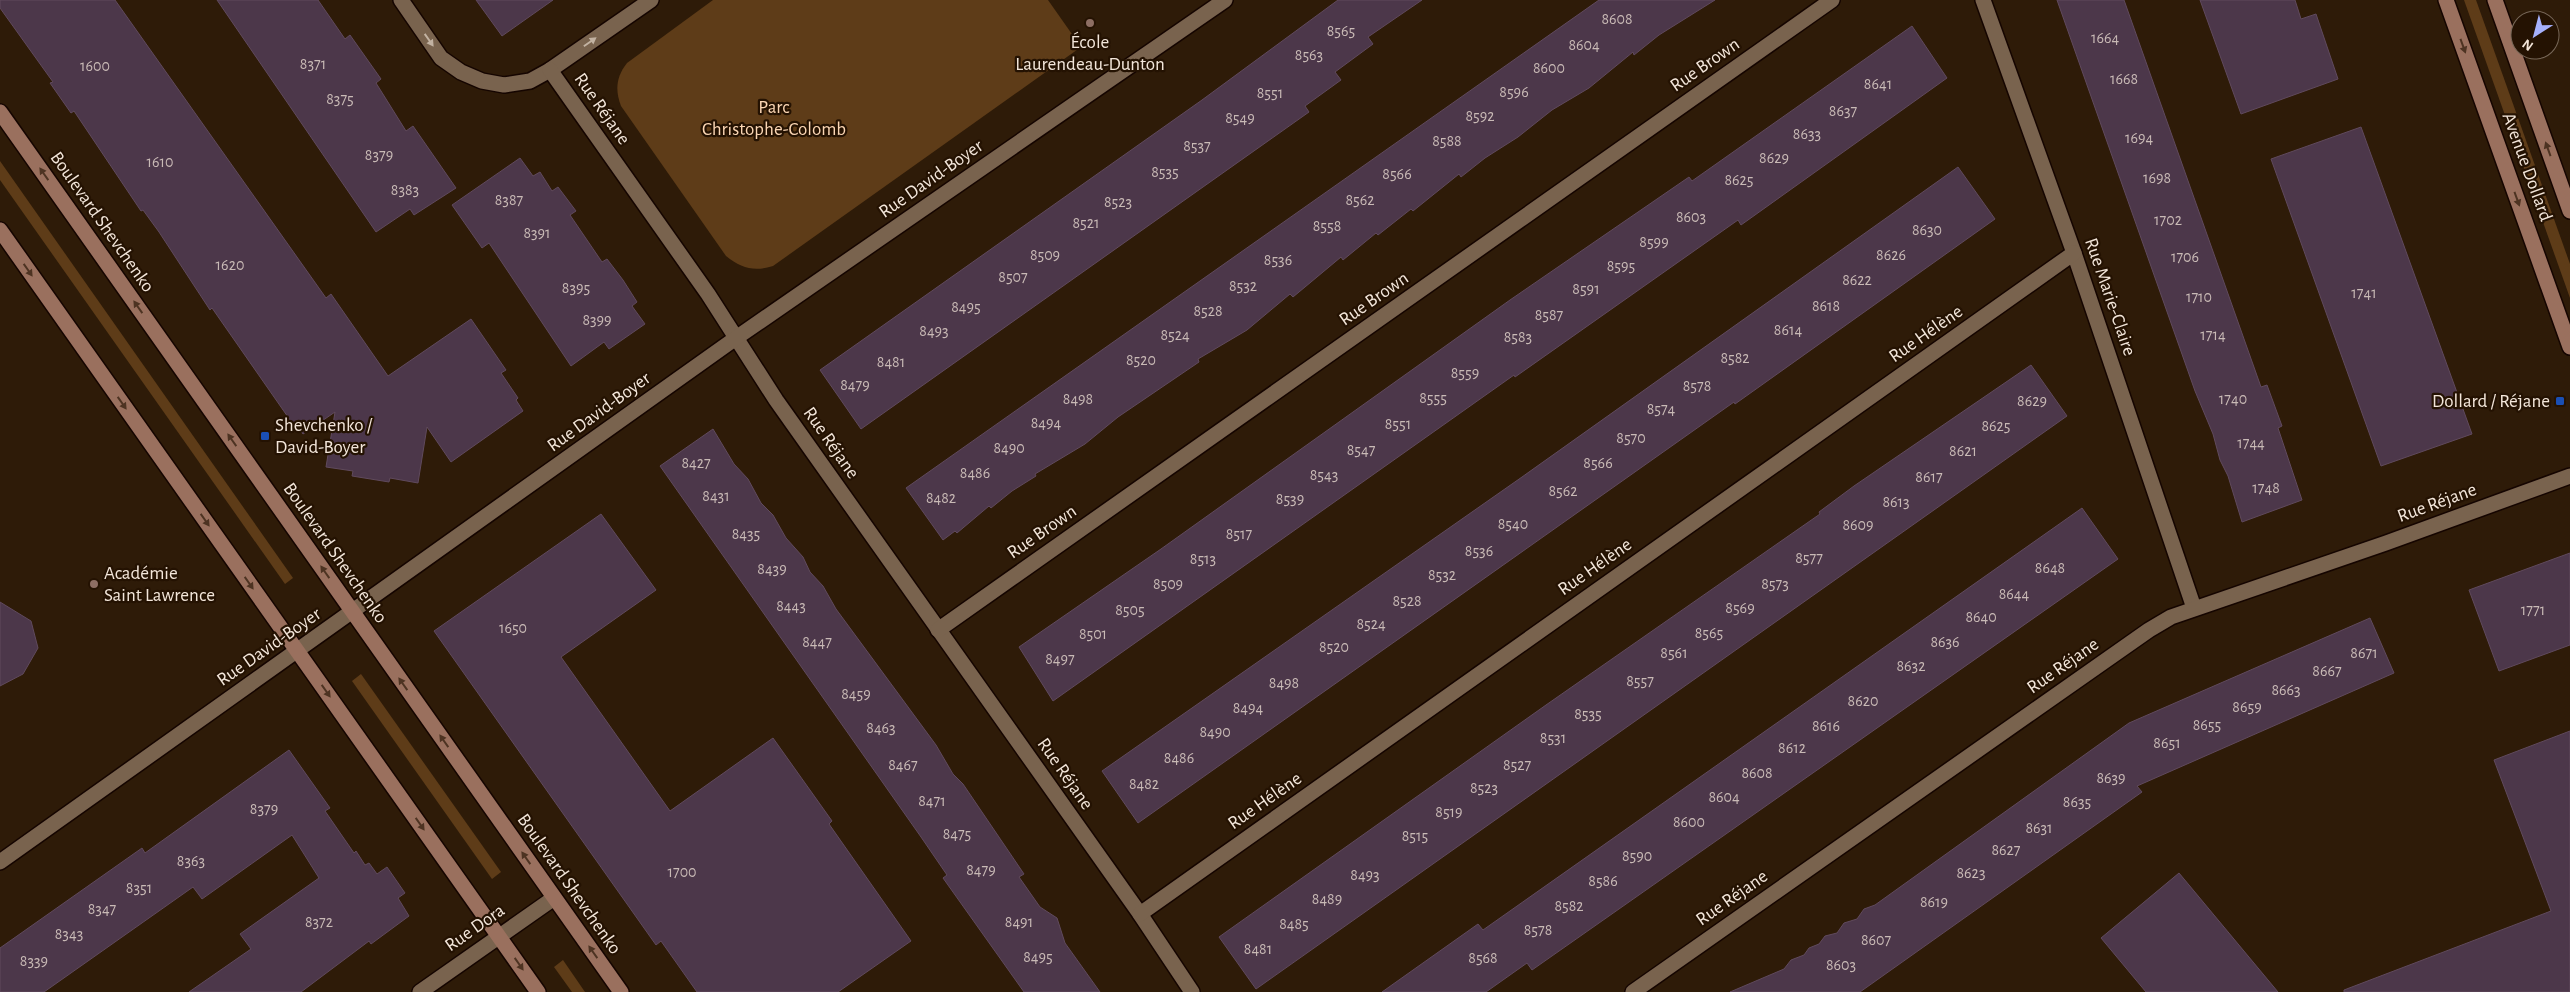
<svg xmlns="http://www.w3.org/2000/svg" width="2570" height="992" viewBox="0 0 2570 992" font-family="'Alegreya Sans',sans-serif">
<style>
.green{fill:#5e3c18}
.building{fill:#4c374a;stroke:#604a5d}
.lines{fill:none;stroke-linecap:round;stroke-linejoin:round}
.street-casing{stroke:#150500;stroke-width:18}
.secondary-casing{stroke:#150500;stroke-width:18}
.street{stroke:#79634e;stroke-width:15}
.secondary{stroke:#9a705e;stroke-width:15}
.oneway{fill:#c2b2a2}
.oneway2{fill:#4d3322}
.education-dot{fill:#8d6e63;stroke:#241202;stroke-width:2}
.transit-dot{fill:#1a4fb4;stroke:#241202;stroke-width:2}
.labels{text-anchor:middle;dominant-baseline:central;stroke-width:4.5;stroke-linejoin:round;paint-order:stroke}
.number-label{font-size:16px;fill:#c9bab6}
.poi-label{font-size:19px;fill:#f3e6da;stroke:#241202;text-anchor:start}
.street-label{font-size:19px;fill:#f3e6da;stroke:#241202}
.park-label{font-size:19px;fill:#fbd6b4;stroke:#241202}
</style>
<rect width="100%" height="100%" fill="#2e1b08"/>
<g class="green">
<path d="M713,0H1048L1081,47L773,266C754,272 741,268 726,256L621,106C615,90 616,77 627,63Z"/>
<path d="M2464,0H2476L2570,264V298Z"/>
<path d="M0,161L293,578L285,584L0,180Z"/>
<path d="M361,674L501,872L492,879L352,681Z"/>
<path d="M563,960L585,992H572L554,967Z"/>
</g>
<g class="building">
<path d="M0,0H115L326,298L331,294L388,376L471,319L506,370L501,373L518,398L516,400L523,411L451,462L427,427L418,483L390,478L389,482L352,476L353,471L326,467L335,412L303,434L299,428L297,430L212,308L210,310L159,232L143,210L141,211L74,111L71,113L50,83L53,82L0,8Z"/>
<path d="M217,0H318L345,39L350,35L381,79L376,83L406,131L413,126L456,188L414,215L410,209L376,232Z"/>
<path d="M476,0H553L502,36Z"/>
<path d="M1338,0H1422L1368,37L1373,44L1335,72L1341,80L1305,106L1309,112L861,429L820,370L1202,100Z"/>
<path d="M1599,0H1715L1659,35L1634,55L1633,52L1589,88L1552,110L1518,137L1485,158L1461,177L1459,174L1413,211L1411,209L1378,235L1376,233L1343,260L1341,257L1293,297L1290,294L1247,330L1198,359L1199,362L1118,417L1085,444L1035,474L1036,476L1012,491L991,508L989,506L957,533L955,531L943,540L906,488Z"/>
<path d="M2057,0H2124L2261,387L2267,385L2282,426L2278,428L2302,500L2242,522L2228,476L2220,460L2213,434L2195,391Z"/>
<path d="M2200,0H2295L2301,19L2316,14L2338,79L2241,114Z"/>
<path d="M1912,26L1947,78L1741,225L1738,220L1515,377L1514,375L1053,701L1019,647L1161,549L1510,300L1689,177L1692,181Z"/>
<path d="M2361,127L2472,434L2381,466L2271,159Z"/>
<path d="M520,158L533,176L540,172L552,191L558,187L576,211L570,215L602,262L607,259L623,280L637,302L632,306L645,324L609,349L604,342L571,366L489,243L482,248L452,205Z"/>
<path d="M1958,167L1995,219L1735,404L1734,402L1138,823L1102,771L1522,477Z"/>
<path d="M2031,365L2067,416L1256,989L1219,937L1546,705L1820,514L1819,512L1854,486Z"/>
<path d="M713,429L734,464L748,479L761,503L773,515L786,538L803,557L810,572L823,586L836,609L936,745L953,774L963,784L1024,874L1019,877L1040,907L1057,918L1065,943L1100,992H1024L943,878L947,875L921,837L660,466Z"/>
<path d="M2082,508L2118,559L1532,970L1527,963L1486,992H1382L1478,924L1483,930Z"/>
<path d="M601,514L656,590L561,657L670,811L773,738L832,821L829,824L911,941L838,992H697L661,941L656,945L434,631Z"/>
<path d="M2570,553V645L2499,671L2469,590Z"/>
<path d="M0,602L31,621L38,648L23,674L0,686Z"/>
<path d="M2370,618L2394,673L2137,786L2142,792L1860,992H1730L1784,969L1791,960L1804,955L1809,948L1819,944L1825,936L1837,933L1844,923L1857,919L1864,909L1875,905L2129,723Z"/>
<path d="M2570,731V992H2344V990L2551,911L2494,760Z"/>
<path d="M289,750L330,808L325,811L354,853L356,851L365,865L369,863L377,874L387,867L405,893L398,898L409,916L371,944L369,941L301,992H189L251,949L240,934L319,878L292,835L202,899L193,887L44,992H0V948L142,848L145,853Z"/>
<path d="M2179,873L2278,992H2146L2101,938Z"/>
</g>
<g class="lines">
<g class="street-casing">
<g id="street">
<path d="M401,0L441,58L461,72L482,81L504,85L530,81L550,70L651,0"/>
<path d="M1983,0L2074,253L2194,608"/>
<path d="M550,70L708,294L776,400L1140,914L1192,992"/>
<path d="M938,630L1832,0"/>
<path d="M0,862L736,338L1225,0"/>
<path d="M1140,914L2074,253"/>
<path d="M420,992L554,898"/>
<path d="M1633,992L2149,630L2171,617L2386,543L2570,476"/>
</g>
</g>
<g class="secondary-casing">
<g id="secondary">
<path d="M2446,0L2570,347"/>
<path d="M2495,0L2570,211"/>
<path d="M0,112L621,992"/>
<path d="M0,230L538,992"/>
</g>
</g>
<use href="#street" class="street"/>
<use href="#secondary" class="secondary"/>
</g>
<defs><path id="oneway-solid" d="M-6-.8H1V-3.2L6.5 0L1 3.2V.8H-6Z" transform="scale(1.25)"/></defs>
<g class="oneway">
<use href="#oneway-solid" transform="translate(429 40) rotate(55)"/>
<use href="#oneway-solid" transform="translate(590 42) rotate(-35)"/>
</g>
<g class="oneway2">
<use href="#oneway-solid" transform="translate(2463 46) rotate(70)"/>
<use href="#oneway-solid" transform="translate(2548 149) rotate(-110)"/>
<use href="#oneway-solid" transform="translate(44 174) rotate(-125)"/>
<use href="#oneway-solid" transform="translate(2517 199) rotate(70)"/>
<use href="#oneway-solid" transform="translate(28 270) rotate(55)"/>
<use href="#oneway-solid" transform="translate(138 307) rotate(-125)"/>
<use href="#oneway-solid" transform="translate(122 403) rotate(55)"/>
<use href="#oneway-solid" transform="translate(232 440) rotate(-125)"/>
<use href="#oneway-solid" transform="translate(205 520) rotate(55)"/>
<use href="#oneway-solid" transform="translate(325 572) rotate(-125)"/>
<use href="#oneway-solid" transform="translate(249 583) rotate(55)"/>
<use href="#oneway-solid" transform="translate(403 684) rotate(-125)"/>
<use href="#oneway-solid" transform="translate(326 691) rotate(55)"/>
<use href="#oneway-solid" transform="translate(444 741) rotate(-125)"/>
<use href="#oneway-solid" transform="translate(420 824) rotate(55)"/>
<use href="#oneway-solid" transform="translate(526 858) rotate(-125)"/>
<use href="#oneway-solid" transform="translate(593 952) rotate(-125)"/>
<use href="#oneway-solid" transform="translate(519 964) rotate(55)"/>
</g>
<g class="education-dot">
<circle cx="1090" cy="23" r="5"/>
<circle cx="94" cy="584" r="5"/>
</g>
<g class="transit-dot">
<rect x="2555" y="396" width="10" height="10" rx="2.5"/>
<rect x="260" y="431" width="10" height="10" rx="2.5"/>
</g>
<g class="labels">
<g class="number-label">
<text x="1617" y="19">8608</text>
<text x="1341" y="31">8565</text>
<text x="2105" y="38">1664</text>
<text x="1584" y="45">8604</text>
<text x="1309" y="55">8563</text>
<text x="313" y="64">8371</text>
<text x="95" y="66">1600</text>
<text x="1549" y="68">8600</text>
<text x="2124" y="79">1668</text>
<text x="1878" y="84">8641</text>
<text x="1514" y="92">8596</text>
<text x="1270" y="93">8551</text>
<text x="340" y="99">8375</text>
<text x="1843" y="111">8637</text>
<text x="1480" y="116">8592</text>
<text x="1240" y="118">8549</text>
<text x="1807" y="134">8633</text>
<text x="2139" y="138">1694</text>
<text x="1447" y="141">8588</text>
<text x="1197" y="146">8537</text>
<text x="379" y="155">8379</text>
<text x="1774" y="158">8629</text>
<text x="160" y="162">1610</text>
<text x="1165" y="172">8535</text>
<text x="1397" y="174">8566</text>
<text x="2157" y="178">1698</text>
<text x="1739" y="180">8625</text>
<text x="405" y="190">8383</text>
<text x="509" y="200">8387</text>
<text x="1360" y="200">8562</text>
<text x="1118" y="202">8523</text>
<text x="1691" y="217">8603</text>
<text x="2168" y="220">1702</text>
<text x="1086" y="223">8521</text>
<text x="1327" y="226">8558</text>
<text x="1927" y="230">8630</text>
<text x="537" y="233">8391</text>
<text x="1654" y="242">8599</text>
<text x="1045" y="255">8509</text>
<text x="1891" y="255">8626</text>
<text x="2185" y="257">1706</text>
<text x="1278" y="260">8536</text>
<text x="230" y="265">1620</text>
<text x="1621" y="266">8595</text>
<text x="1013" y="277">8507</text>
<text x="1857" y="280">8622</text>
<text x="1243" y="286">8532</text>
<text x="576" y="288">8395</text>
<text x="1586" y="289">8591</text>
<text x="2364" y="293">1741</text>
<text x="2199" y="297">1710</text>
<text x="1826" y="306">8618</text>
<text x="966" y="307">8495</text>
<text x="1208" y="311">8528</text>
<text x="1549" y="315">8587</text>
<text x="597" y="320">8399</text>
<text x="1788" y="330">8614</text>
<text x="934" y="331">8493</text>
<text x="1175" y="335">8524</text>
<text x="2213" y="335">1714</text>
<text x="1518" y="337">8583</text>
<text x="1735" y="358">8582</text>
<text x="1141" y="360">8520</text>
<text x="891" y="362">8481</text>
<text x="1465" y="373">8559</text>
<text x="855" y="385">8479</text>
<text x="1697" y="386">8578</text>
<text x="1433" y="398">8555</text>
<text x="1078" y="399">8498</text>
<text x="2233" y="399">1740</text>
<text x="2032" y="401">8629</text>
<text x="1661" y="409">8574</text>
<text x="1046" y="423">8494</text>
<text x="1398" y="424">8551</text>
<text x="1996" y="426">8625</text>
<text x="1631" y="438">8570</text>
<text x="2251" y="443">1744</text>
<text x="1009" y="448">8490</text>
<text x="1361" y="450">8547</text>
<text x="1963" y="451">8621</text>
<text x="696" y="463">8427</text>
<text x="1598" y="463">8566</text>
<text x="975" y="473">8486</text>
<text x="1324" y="475">8543</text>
<text x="1929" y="477">8617</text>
<text x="2266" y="488">1748</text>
<text x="1563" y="491">8562</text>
<text x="716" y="496">8431</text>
<text x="941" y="498">8482</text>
<text x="1290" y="499">8539</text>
<text x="1896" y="502">8613</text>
<text x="1513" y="524">8540</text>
<text x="1858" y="525">8609</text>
<text x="746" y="534">8435</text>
<text x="1239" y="534">8517</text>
<text x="1479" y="551">8536</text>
<text x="1809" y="558">8577</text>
<text x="1203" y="559">8513</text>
<text x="2050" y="568">8648</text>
<text x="772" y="569">8439</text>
<text x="1442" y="575">8532</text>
<text x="1168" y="584">8509</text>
<text x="1775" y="584">8573</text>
<text x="2014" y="594">8644</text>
<text x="1407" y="601">8528</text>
<text x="791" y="606">8443</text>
<text x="1740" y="608">8569</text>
<text x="1130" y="610">8505</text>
<text x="2533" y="610">1771</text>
<text x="1981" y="617">8640</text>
<text x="1371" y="624">8524</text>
<text x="513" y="628">1650</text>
<text x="1709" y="633">8565</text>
<text x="1093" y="634">8501</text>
<text x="817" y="642">8447</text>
<text x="1945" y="642">8636</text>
<text x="1334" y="647">8520</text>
<text x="1674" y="653">8561</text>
<text x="2364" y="653">8671</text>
<text x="1060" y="659">8497</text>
<text x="1911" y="666">8632</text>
<text x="2327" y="671">8667</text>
<text x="1640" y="681">8557</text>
<text x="1284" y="683">8498</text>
<text x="2286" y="690">8663</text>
<text x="856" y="694">8459</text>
<text x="1863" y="701">8620</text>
<text x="2247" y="707">8659</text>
<text x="1248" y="708">8494</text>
<text x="1588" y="714">8535</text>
<text x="2207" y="725">8655</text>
<text x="1826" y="726">8616</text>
<text x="881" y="728">8463</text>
<text x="1215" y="732">8490</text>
<text x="1553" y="738">8531</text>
<text x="2167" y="743">8651</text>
<text x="1792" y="748">8612</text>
<text x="1179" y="758">8486</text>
<text x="903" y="765">8467</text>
<text x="1517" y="765">8527</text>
<text x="1757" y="773">8608</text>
<text x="2111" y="778">8639</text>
<text x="1144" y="784">8482</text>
<text x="1484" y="788">8523</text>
<text x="1724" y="797">8604</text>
<text x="932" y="801">8471</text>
<text x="2077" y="802">8635</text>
<text x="264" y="809">8379</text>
<text x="1449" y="812">8519</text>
<text x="1689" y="822">8600</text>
<text x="2039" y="828">8631</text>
<text x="957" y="834">8475</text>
<text x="1415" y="836">8515</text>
<text x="2006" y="850">8627</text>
<text x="1637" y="856">8590</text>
<text x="191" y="861">8363</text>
<text x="981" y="870">8479</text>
<text x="682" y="872">1700</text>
<text x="1971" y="873">8623</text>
<text x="1365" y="875">8493</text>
<text x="1603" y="881">8586</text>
<text x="139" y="888">8351</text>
<text x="1327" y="899">8489</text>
<text x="1934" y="902">8619</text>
<text x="1569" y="906">8582</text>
<text x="102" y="909">8347</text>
<text x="319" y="922">8372</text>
<text x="1019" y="922">8491</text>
<text x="1294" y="924">8485</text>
<text x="1538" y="930">8578</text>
<text x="69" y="934">8343</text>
<text x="1876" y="940">8607</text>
<text x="1258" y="949">8481</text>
<text x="1038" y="957">8495</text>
<text x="1483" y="958">8568</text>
<text x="34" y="961">8339</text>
<text x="1841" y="965">8603</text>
</g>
<g class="poi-label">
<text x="1090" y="42" text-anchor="middle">École<tspan x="1090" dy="22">Laurendeau-Dunton</tspan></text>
<text x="2550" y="401" text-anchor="end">Dollard / Réjane</text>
<text x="275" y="425">Shevchenko /<tspan x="275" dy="22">David-Boyer</tspan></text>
<text x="104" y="573">Académie<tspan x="104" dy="22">Saint Lawrence</tspan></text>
</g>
<g class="street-label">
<text transform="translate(1705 65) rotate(-35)">Rue Brown</text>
<text transform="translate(602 109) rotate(55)">Rue Réjane</text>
<text transform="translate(2527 167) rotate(70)">Avenue Dollard</text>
<text transform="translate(931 179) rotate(-35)">Rue David-Boyer</text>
<text transform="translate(102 222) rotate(55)">Boulevard Shevchenko</text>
<text transform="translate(2110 297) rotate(71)">Rue Marie-Claire</text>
<text transform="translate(1374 299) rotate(-35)">Rue Brown</text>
<text transform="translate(1926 334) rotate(-35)">Rue Hélène</text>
<text transform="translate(599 412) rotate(-36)">Rue David-Boyer</text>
<text transform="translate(831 443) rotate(55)">Rue Réjane</text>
<text transform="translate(2437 503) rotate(-20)">Rue Réjane</text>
<text transform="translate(1042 532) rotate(-35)">Rue Brown</text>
<text transform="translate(335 553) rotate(55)">Boulevard Shevchenko</text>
<text transform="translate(1595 567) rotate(-35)">Rue Hélène</text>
<text transform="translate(269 647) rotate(-35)">Rue David-Boyer</text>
<text transform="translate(2063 666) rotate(-35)">Rue Réjane</text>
<text transform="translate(1065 774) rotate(55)">Rue Réjane</text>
<text transform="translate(1265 801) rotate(-35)">Rue Hélène</text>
<text transform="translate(569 884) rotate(55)">Boulevard Shevchenko</text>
<text transform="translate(1732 898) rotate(-35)">Rue Réjane</text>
<text transform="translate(475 928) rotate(-35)">Rue Dora</text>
</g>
<g class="park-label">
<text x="774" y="107">Parc<tspan x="774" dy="22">Christophe-Colomb</tspan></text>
</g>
</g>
<g transform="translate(2535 35) rotate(216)"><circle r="24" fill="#241202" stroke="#776758"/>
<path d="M0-4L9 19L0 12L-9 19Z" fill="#a6b1fc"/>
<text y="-8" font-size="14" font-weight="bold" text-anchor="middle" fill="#f3e6da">N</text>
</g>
</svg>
